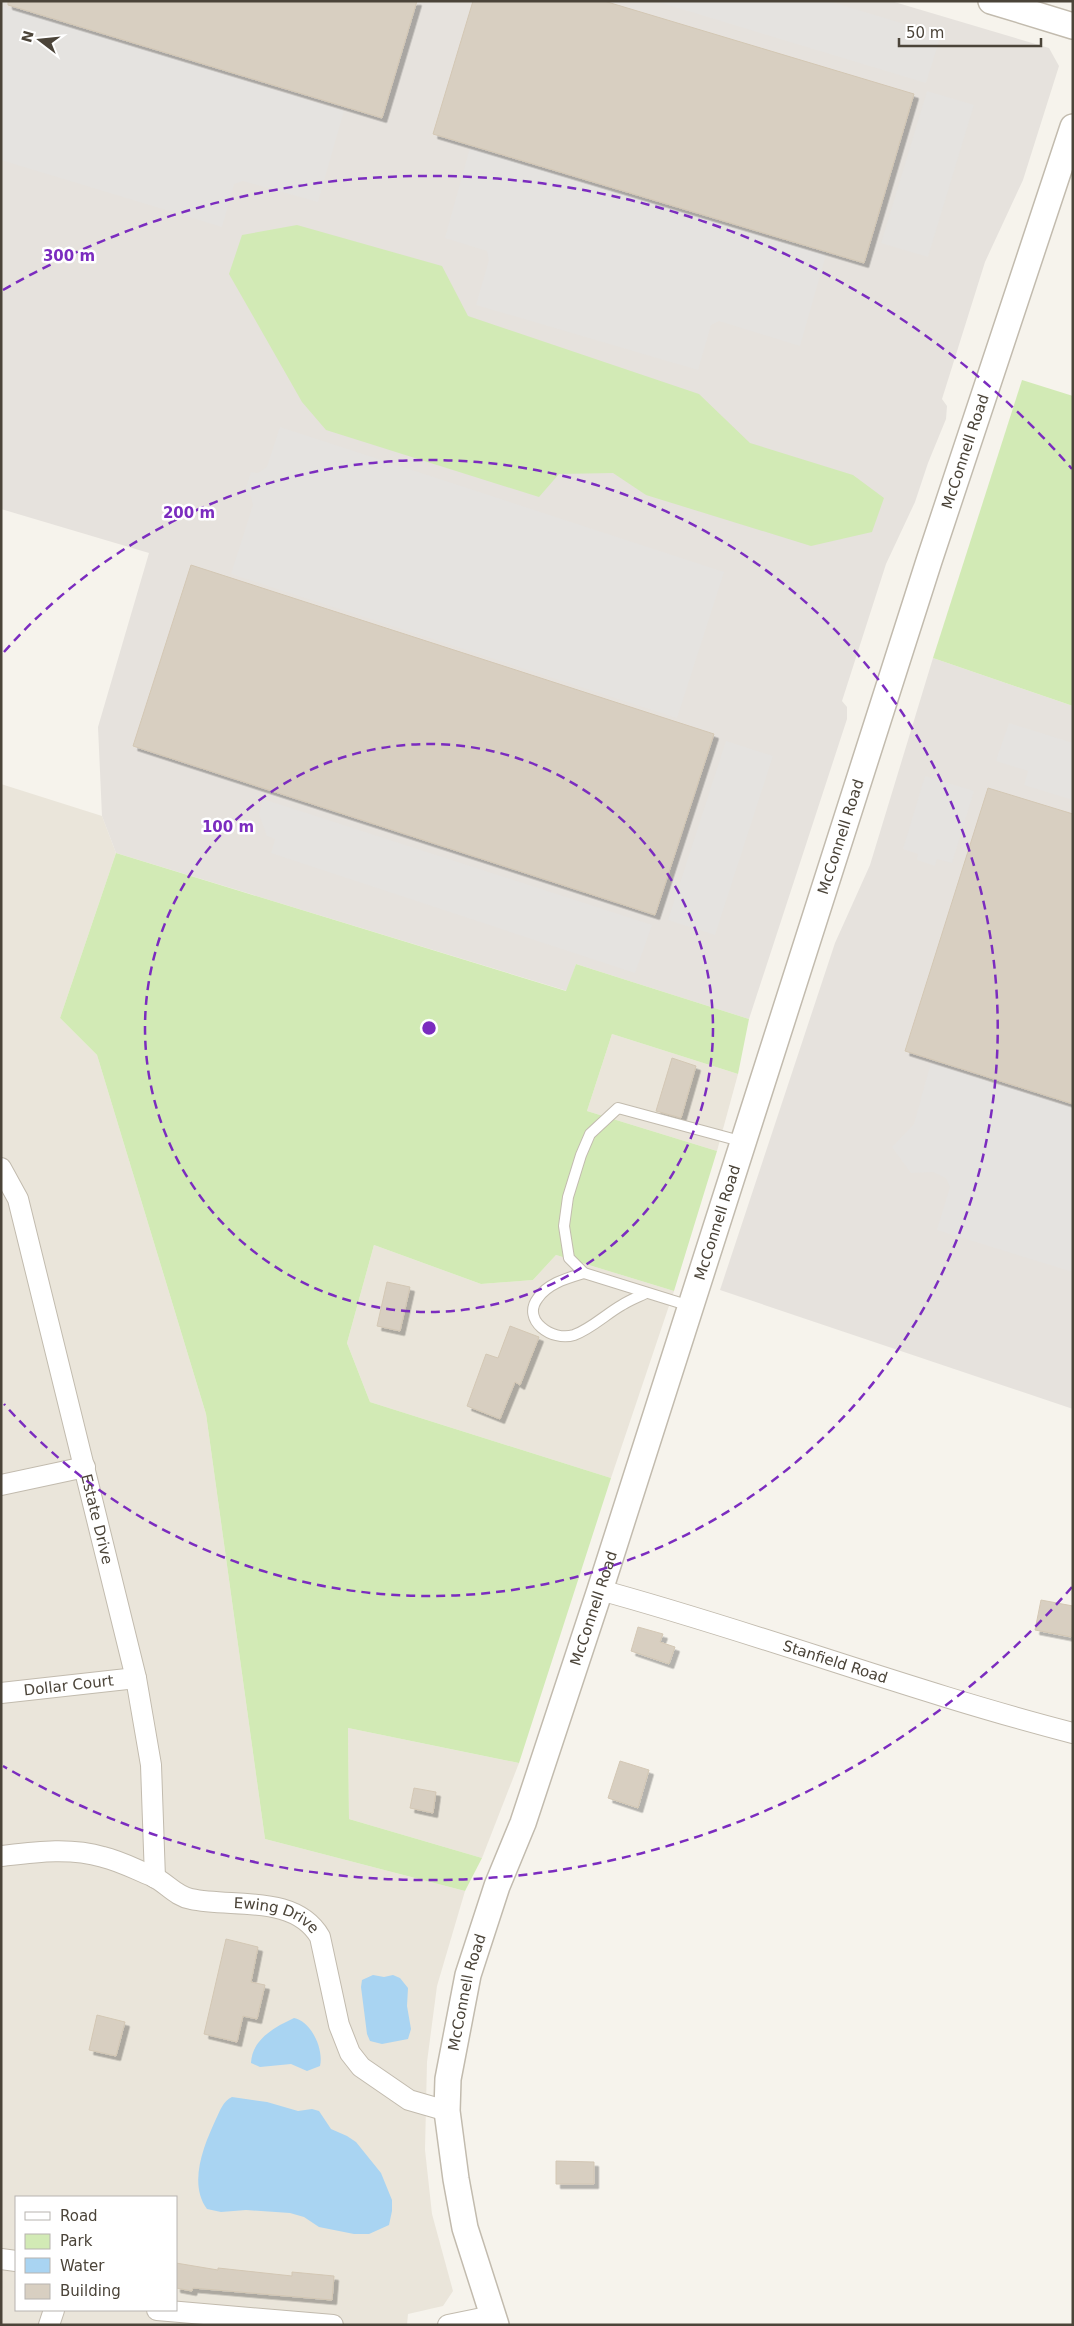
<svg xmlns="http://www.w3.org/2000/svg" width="1074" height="2326" viewBox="0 0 1074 2326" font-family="'DejaVu Sans',sans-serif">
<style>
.residential{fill:#eae5da;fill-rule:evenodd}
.industrial{fill:#e6e2dd}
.green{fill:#d2eab5}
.parking{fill:#e5e3e0}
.water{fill:#a9d4f2}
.building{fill:#d8cfc1;stroke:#d3c7b4;filter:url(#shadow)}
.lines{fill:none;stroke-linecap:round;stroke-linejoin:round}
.service-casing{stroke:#c2bbae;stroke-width:12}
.minor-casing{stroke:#c2bbae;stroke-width:22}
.tertiary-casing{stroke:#c2bbae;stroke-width:28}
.service{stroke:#fff;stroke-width:10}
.minor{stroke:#fff;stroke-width:20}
.tertiary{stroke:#fff;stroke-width:25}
.ring{fill:none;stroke:#7b2cbf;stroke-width:2.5;stroke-dasharray:9 6}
.labels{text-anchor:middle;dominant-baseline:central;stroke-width:5;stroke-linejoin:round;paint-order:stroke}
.street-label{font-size:15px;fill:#4b4439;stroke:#fff}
.centre{fill:#7b2cbf;stroke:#fff;stroke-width:2.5}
.ring-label{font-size:15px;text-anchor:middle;font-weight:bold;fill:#7b2cbf;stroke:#fff;stroke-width:5;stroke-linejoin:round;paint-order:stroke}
</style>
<defs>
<filter id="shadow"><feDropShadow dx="4.5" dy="4.5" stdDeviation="0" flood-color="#0004"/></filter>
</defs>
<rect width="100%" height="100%" fill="#f6f3ec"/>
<g class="residential">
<path d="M1,784L102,816L116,853L60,1018L97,1055L206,1414L265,1839L465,1891L437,1986L427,2062L425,2150L432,2214L453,2291L443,2306L408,2314L407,2325H1ZM16,2197H176V2310H16Z"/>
<path d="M612,1034L738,1074L717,1151L587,1111Z"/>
<path d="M374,1245L481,1284L533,1280L556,1255L674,1291L611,1478L370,1402L347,1343Z"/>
<path d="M348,1728L519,1763L482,1858L349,1819Z"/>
</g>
<g class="industrial">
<path d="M1,1H891L1049,48L1059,66L1023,180L985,262L942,399L947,406L946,419L928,463L915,502L886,564L842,701L847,707V719L749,1019L576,964L567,991L116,853L102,816L98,727L149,553L1,509Z"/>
<path d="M933,658L1073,706V1409L720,1290L835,943L870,865Z"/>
</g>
<g class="green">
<path d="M297,225L442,266L468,316L699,394L750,443L853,475L884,498L872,532L811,546L646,495L613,473L559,474L539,497L326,430L302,402L229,274L242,235Z"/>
<path d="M1022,380L1073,396V706L933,658Z"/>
<path d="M116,853L566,991L576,964L749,1019L738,1074L612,1034L587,1111L717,1151L674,1291L556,1255L533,1280L481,1284L374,1245L347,1343L370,1402L611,1478L519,1763L348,1728L349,1819L482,1858L465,1891L265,1839L206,1414L97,1055L60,1018Z"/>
</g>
<g class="parking">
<path d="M655,1H828L941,35L926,83Z"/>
<path d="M1,6L344,111L318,202L243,181L234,184L222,227L1,160Z"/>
<path d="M927,91L974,105L928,257L881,243Z"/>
<path d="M470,148L826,255L800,346L719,321L711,325L698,370L476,305L489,260L487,251L445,238Z"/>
<path d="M280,427L724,572L677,718L231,574L253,505L251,496L244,494L251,472L258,473L267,467Z"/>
<path d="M1009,723L1073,743V800L1024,785L1028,771L996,761Z"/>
<path d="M726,741L773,756L715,935L668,920Z"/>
<path d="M925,776L974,791L952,863L937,859L935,866L917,860L918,854L903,849Z"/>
<path d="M263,799L652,925L635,973L271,853L275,839L267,836L259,814Z"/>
<path d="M931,1063L1073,1108V1272L937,1230L950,1187L946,1178L933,1172L911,1173L892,1147L914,1124Z"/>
</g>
<g class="water">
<path d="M373,1975L384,1977L393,1975L400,1978L408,1988L407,2006L411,2029L408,2039L382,2044L370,2041L367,2034L361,1987L362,1980Z"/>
<path d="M294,2018C311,2021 324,2049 320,2066L307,2071L291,2064L260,2067L251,2063C252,2039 275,2027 294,2018Z"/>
<path d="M232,2097L267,2102L298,2111L312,2109L319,2111L331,2129L347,2136L356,2142L381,2173L392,2200V2211L389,2225L369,2234H354L319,2227L304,2217L290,2213L246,2210L221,2212L207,2209C188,2183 204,2145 216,2119C220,2111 223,2101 232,2097Z"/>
</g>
<g class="building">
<path d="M8,1H417L382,118L8,5Z"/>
<path d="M473,1H604L914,94L864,263L433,134Z"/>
<path d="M191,565L714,734L655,915L133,746Z"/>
<path d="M988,788L1073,814V1104L905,1051Z"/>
<path d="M672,1058L696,1066L681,1118L656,1111Z"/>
<path d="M387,1282L410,1287L400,1331L377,1326Z"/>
<path d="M510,1326L539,1337L520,1385L515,1382L500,1419L467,1406L486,1354L498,1358Z"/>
<path d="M1041,1600L1073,1606L1071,1637L1035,1630Z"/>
<path d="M638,1627L663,1634L660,1642L675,1647L669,1664L631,1651Z"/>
<path d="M620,1761L649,1770L638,1808L608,1798Z"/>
<path d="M414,1788L436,1792L433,1813L410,1808Z"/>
<path d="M226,1939L258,1947L251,1982L265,1985L257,2019L243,2016L237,2042L204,2034Z"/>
<path d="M97,2015L125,2022L116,2056L89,2050Z"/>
<path d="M556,2161L594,2162V2184H556Z"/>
<path d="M176,2263L218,2270V2268L292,2276V2272L334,2276L332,2300L193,2288L192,2291L176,2288Z"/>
</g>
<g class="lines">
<g class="service-casing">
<g id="service">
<path d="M584,1273C568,1278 548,1283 538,1298C521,1320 552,1342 574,1335C591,1329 606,1314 622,1305C630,1300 638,1297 646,1293"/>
<path d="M690,1306L584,1273L569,1258L564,1226L568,1197L581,1155L590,1134L618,1108L744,1142"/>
</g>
</g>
<g class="minor-casing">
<g id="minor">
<path id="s1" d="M1,1168L18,1199L136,1678L151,1765L155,1878"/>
<path d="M1,1485L85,1467"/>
<path id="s2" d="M600,1590C759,1633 913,1692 1073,1733"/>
<path id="s3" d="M1,1693L136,1678"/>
<path id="s4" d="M1,1856C35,1852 70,1847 103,1857C120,1861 137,1870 152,1876C167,1883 175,1896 191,1899C233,1908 295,1894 320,1937L339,2025L350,2053L361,2067L409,2100L447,2111"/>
<path d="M1,2259L16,2261"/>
<path d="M157,2310L333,2325"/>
<path d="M49,2325L54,2310"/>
<path d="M448,2325L492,2316"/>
</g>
</g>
<g class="tertiary-casing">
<g id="tertiary">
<path d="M991,1L1073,26"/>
<path id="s5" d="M496,2325L465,2228L456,2179L447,2111L448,2079L468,1975L497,1886L523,1823L600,1590L929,561L1073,127"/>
</g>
</g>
<use href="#service" class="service"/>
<use href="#minor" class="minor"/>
<use href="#tertiary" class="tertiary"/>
</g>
<g class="ring">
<circle cx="429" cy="1028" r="284"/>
<path d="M4 652A568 568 0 1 1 4 1404"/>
<path d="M1072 1587A852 852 0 0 1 3 1766M3 290A852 852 0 0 1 1072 469"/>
</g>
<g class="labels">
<g class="street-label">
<text stroke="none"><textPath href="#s5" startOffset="1961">McConnell Road</textPath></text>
<text stroke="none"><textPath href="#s5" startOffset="1556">McConnell Road</textPath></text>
<text stroke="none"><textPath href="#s5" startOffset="1151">McConnell Road</textPath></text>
<text stroke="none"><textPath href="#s1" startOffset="365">Estate Drive</textPath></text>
<text stroke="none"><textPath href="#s5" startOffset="746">McConnell Road</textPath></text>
<text stroke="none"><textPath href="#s2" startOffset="246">Stanfield Road</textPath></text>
<text stroke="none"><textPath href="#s3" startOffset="68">Dollar Court</textPath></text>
<text stroke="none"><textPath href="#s4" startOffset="289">Ewing Drive</textPath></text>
<text stroke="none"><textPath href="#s5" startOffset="341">McConnell Road</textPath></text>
</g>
</g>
<circle cx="429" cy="1028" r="8" class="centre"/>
<g class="ring-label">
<text x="69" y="261">300 m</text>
<text x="189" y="518">200 m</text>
<text x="228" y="832">100 m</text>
</g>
<rect width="1074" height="2326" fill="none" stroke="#4b4439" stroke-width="5"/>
<rect x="15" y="2196" width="162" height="115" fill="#ffffff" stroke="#b7b4b0"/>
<rect x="25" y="2212" width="25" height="8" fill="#ffffff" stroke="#b7b4b0"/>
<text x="60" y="2221" font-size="15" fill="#4b4439">Road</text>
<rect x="25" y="2234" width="25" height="15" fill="#d2eab5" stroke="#b7b4b0"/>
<text x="60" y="2246" font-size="15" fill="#4b4439">Park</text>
<rect x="25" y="2258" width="25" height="15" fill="#a9d4f2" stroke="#b7b4b0"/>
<text x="60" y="2271" font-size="15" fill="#4b4439">Water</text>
<rect x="25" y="2284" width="25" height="15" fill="#d8cfc1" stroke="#b7b4b0"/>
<text x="60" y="2296" font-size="15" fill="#4b4439">Building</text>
<g transform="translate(40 40) rotate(286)" stroke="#ffffff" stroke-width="4" paint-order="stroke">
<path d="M0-4L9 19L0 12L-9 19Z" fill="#4b4439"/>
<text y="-8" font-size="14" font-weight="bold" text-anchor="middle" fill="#4b4439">N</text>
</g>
<path d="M899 38v8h142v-8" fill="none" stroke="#4b4439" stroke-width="2.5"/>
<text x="906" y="38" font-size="15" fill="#4b4439" stroke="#ffffff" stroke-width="4" paint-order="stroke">50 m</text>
</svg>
